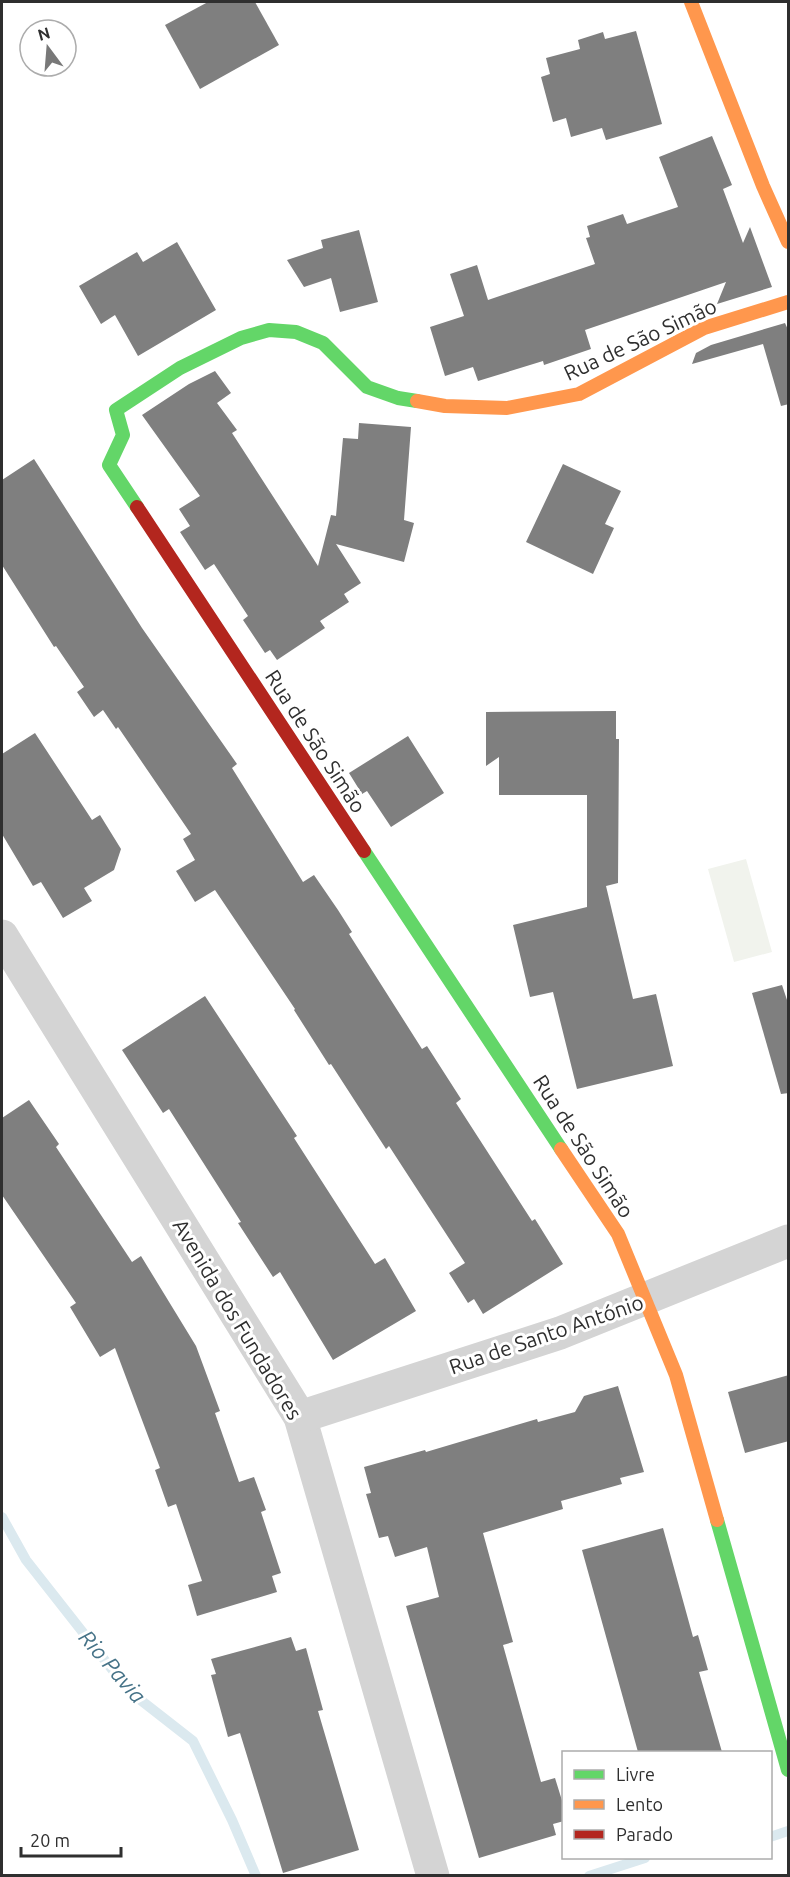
<svg xmlns="http://www.w3.org/2000/svg" width="790" height="1877" viewBox="0 0 790 1877" font-family="Ubuntu,sans-serif">
<style>
.grass{fill:#f1f3ed}
.lines{fill:none;stroke-linecap:round;stroke-linejoin:round}
.stream{stroke:#dbe9ef;stroke-width:10}
.building{fill:#7f7f7f}
.street{stroke:#d4d4d4;stroke-width:33}
.fast{stroke:#63d668;stroke-width:14}
.slow{stroke:#ff974d;stroke-width:14}
.jam{stroke:#b3261e;stroke-width:14}
.labels{text-anchor:middle;dominant-baseline:central;stroke-width:6;stroke-linejoin:round;paint-order:stroke}
.street-label{font-size:21px;fill:#2f2f2f;stroke:#fff}
.water-label{font-size:22px;font-style:italic;fill:#467388;stroke:#fff}
</style>
<rect width="100%" height="100%" fill="#fff"/>
<path class="grass" d="M746,859L772,952L734,962L708,869Z"/>
<g class="lines">
<g class="stream">
<path d="M2,1517L26,1560L129,1691L193,1741L232,1820L256,1876"/>
<path d="M770,1837L788,1831"/>
<path d="M589,1876L645,1858"/>
</g>
</g>
<g class="building">
<path d="M208,2H255L279,45L200,89L165,25Z"/>
<path d="M636,31L662,124L606,140L602,128L571,137L566,118L553,122L541,77L550,74L546,58L580,49L578,40L603,32L605,39Z"/>
<path d="M712,136L732,185L723,189L743,243L750,227L772,287L717,304L726,282L585,330L591,349L544,365L543,361L478,381L473,367L445,376L430,327L464,316L450,274L477,265L488,300L595,264L586,238L590,237L587,226L623,214L627,224L678,207L659,157Z"/>
<path d="M359,230L378,302L340,312L331,278L304,287L287,260L323,248L321,240Z"/>
<path d="M177,242L216,310L138,356L115,315L101,324L79,286L137,252L143,262Z"/>
<path d="M785,323L789,332V404L781,406L763,344L692,364L696,353L711,345Z"/>
<path d="M215,371L231,393L217,403L237,430L232,433L318,566L331,515L336,516L343,438L358,439L359,423L411,427L404,520L414,523L404,562L336,544L361,583L344,594L349,602L320,621L325,628L277,660L270,650L265,653L243,620L248,616L214,564L205,570L180,532L190,526L179,509L200,496L142,415L189,384Z"/>
<path d="M34,459L142,628L237,764L232,768L303,882L314,875L338,910L352,932L349,934L422,1049L427,1046L461,1099L456,1103L532,1221L535,1219L563,1264L483,1314L474,1299L468,1303L449,1273L465,1263L389,1146L386,1149L331,1064L329,1065L294,1010L295,1009L215,890L195,902L176,871L195,860L183,839L191,834L118,727L116,729L103,710L94,717L77,692L84,687L56,646L54,647L2,565V480Z"/>
<path d="M563,464L621,491L605,524L614,528L593,574L526,542Z"/>
<path d="M616,711V739H619L618,883L606,886L633,999L656,994L673,1066L577,1089L553,992L530,997L513,925L587,907V795H499V757L486,766V712Z"/>
<path d="M35,733L92,820L100,815L121,849L114,870L84,888L92,901L63,918L41,882L33,886L2,834V754Z"/>
<path d="M408,736L444,793L391,827L367,791L362,794L349,773Z"/>
<path d="M782,985L789,1006V1093L781,1094L752,993Z"/>
<path d="M205,996L297,1136L294,1138L375,1264L385,1258L416,1311L333,1360L280,1272L273,1277L238,1223L241,1222L169,1109L163,1113L122,1050Z"/>
<path d="M29,1100L59,1144L56,1147L132,1262L141,1256L196,1346L220,1411L215,1413L239,1482L254,1477L266,1510L261,1512L281,1573L272,1576L277,1592L197,1616L188,1585L202,1581L176,1504L168,1507L155,1470L160,1468L115,1348L100,1357L70,1307L76,1303L2,1195V1118Z"/>
<path d="M789,1375V1441L745,1453L728,1392Z"/>
<path d="M618,1386L644,1472L620,1478L622,1484L561,1501L563,1509L483,1533L513,1642L503,1645L541,1782L555,1778L564,1807V1821L553,1824L556,1835L479,1858L406,1606L439,1597L427,1547L395,1557L388,1536L379,1538L366,1494L371,1493L364,1467L425,1450L426,1452L537,1419L538,1422L575,1412L584,1396Z"/>
<path d="M663,1528L693,1637L698,1635L708,1670L699,1672L722,1752H638L582,1550Z"/>
<path d="M291,1637L296,1651L306,1648L323,1710L318,1711L359,1850L283,1873L240,1733L228,1737L211,1675L216,1674L211,1659Z"/>
</g>
<g class="lines">
<g class="street">
<path d="M2,936L300,1417L433,1876"/>
<path d="M300,1417L560,1333L788,1241"/>
</g>
<g class="fast">
<path d="M137,507L109,465L123,435L116,410L180,368L241,338L269,330L296,332L323,343L367,387L398,398L417,401"/>
<path d="M364,851L561,1149"/>
<path d="M717,1520L788,1770"/>
</g>
<g class="slow">
<path d="M691,2L763,186L788,242"/>
<path d="M417,401L445,406L507,408L579,394L704,328L788,302"/>
<path d="M561,1149L618,1234L676,1375L717,1520"/>
</g>
<path class="jam" d="M137,507L364,851"/>
</g>
<g class="labels">
<g class="street-label">
<text transform="translate(640 339) rotate(-25)">Rua de São Simão</text>
<text transform="translate(316 741) rotate(57)">Rua de São Simão</text>
<text transform="translate(584 1146) rotate(57)">Rua de São Simão</text>
<text transform="translate(238 1319) rotate(59)">Avenida dos Fundadores</text>
<text transform="translate(546 1334) rotate(-19)">Rua de Santo António</text>
</g>
<g class="water-label">
<text transform="translate(113 1666) rotate(49)">Rio Pavia</text>
</g>
</g>
<rect width="790" height="1877" fill="none" stroke="#2f2f2f" stroke-width="6"/>
<rect x="562" y="1751" width="210" height="108" fill="#ffffff" stroke="#acacac" stroke-width="1.5"/>
<rect x="574" y="1770" width="30" height="9" fill="#63d668" stroke="#acacac" stroke-width="1.5"/>
<text x="616" y="1781" font-size="18" fill="#2f2f2f">Livre</text>
<rect x="574" y="1800" width="30" height="9" fill="#ff974d" stroke="#acacac" stroke-width="1.5"/>
<text x="616" y="1811" font-size="18" fill="#2f2f2f">Lento</text>
<rect x="574" y="1830" width="30" height="9" fill="#b3261e" stroke="#acacac" stroke-width="1.5"/>
<text x="616" y="1841" font-size="18" fill="#2f2f2f">Parado</text>
<g transform="translate(48 48) rotate(344)"><circle r="28" fill="#ffffff" stroke="#acacac" stroke-width="1.5"/>
<path d="M0-4.5L10 22L0 15L-10 22Z" fill="#787878"/>
<text y="-9" font-size="16" font-weight="bold" text-anchor="middle" fill="#2f2f2f">N</text>
</g>
<path d="M21 1847v9h100v-9" fill="none" stroke="#2f2f2f" stroke-width="3"/>
<text x="30" y="1847" font-size="18" fill="#2f2f2f" stroke="#ffffff" stroke-width="4.5" paint-order="stroke">20 m</text>
</svg>
